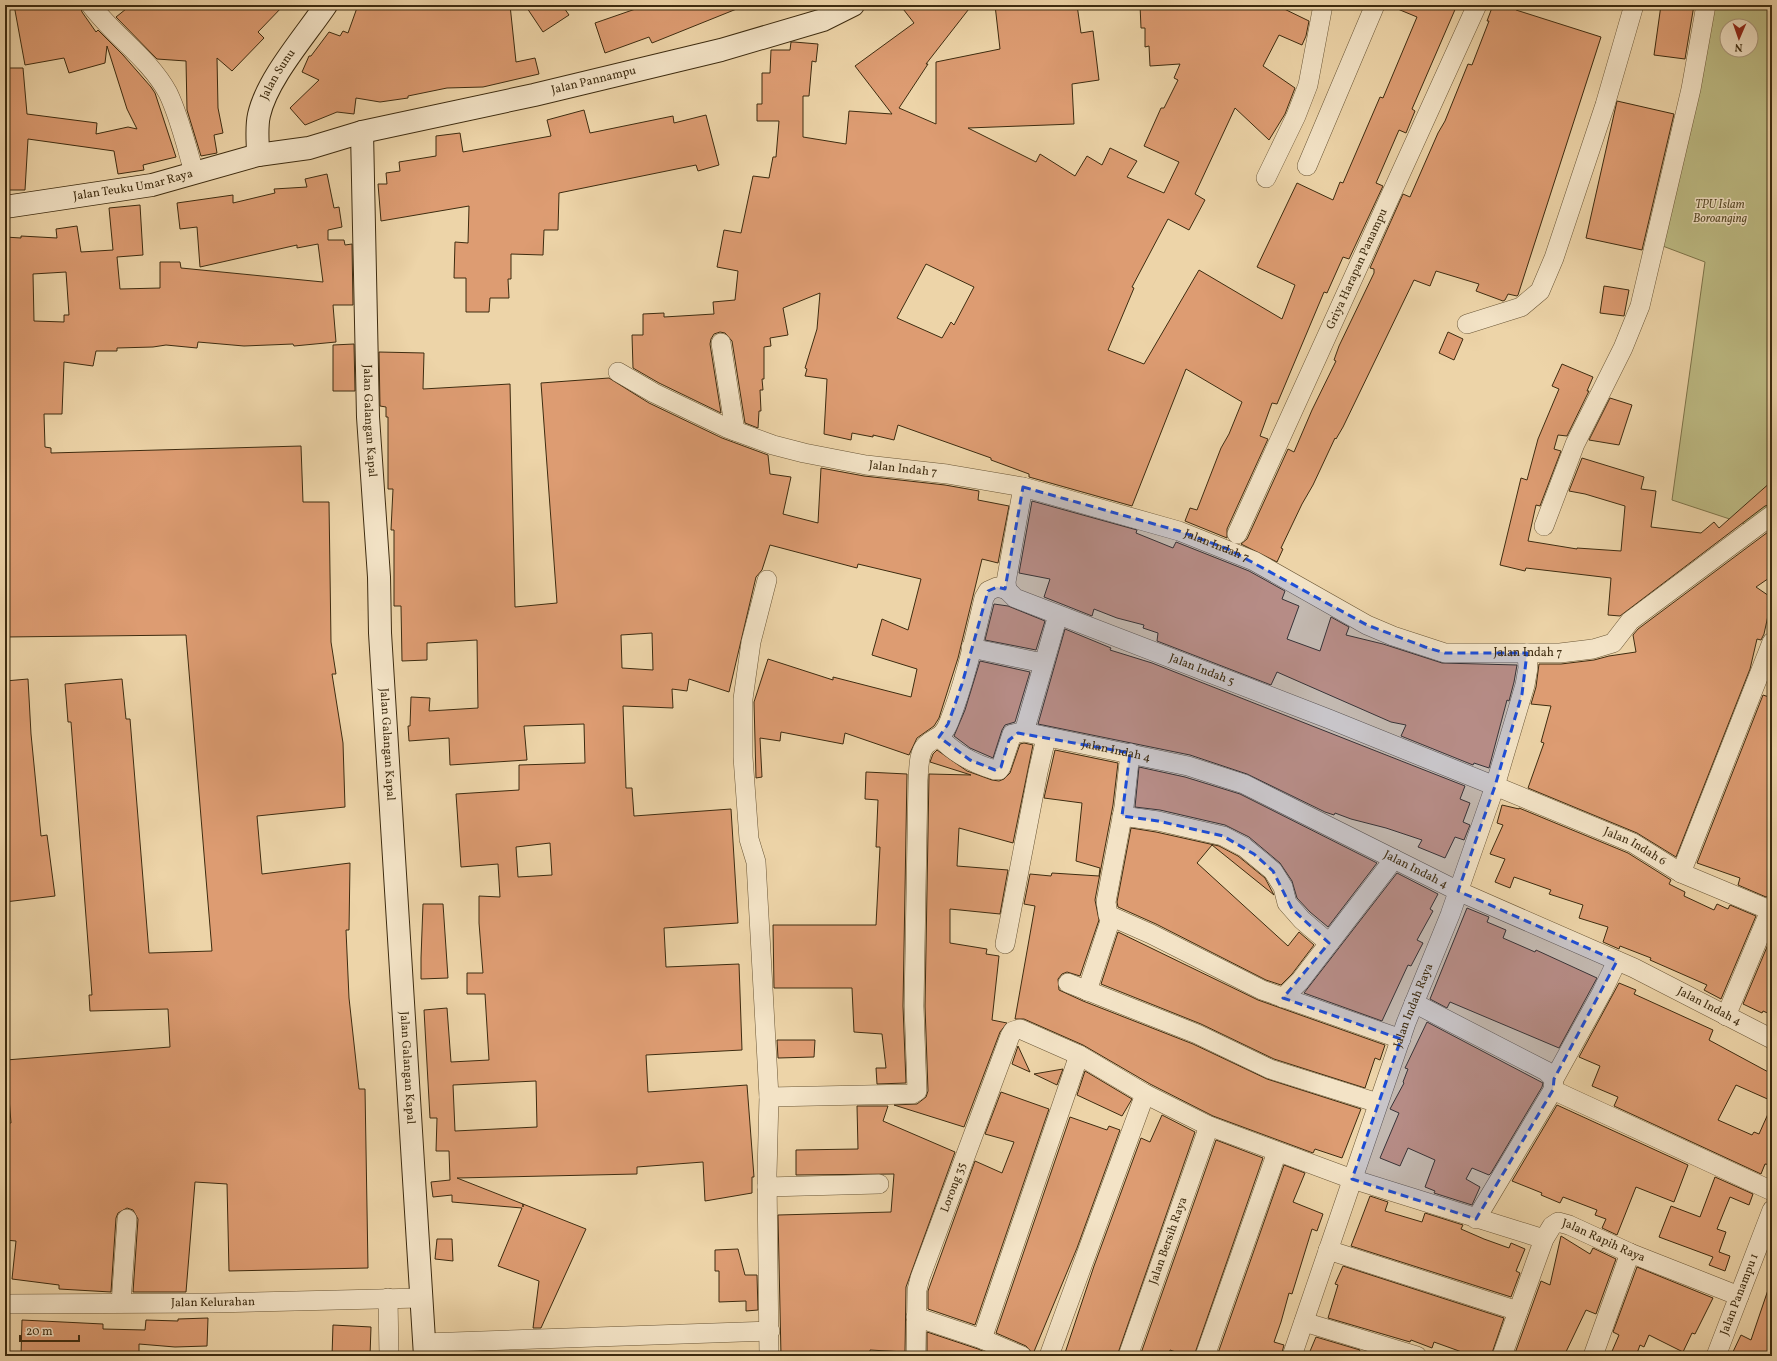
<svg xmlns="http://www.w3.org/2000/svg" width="1777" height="1361" viewBox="0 0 1777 1361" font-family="Vollkorn,serif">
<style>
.green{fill:#bdbb84;stroke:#7e744a;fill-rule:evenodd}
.building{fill:#dd9c72;stroke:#3e2c10;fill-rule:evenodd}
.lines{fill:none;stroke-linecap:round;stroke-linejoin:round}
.minor-casing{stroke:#6a5636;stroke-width:20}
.secondary-casing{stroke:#3e2c10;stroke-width:24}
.minor{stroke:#f3e3c6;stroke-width:19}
.secondary{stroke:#f3e3c6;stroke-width:22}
.marked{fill:#1d4ed8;fill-opacity:0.2;stroke:#1d4ed8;stroke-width:3;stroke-dasharray:8 5;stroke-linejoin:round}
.labels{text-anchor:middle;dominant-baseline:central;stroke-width:3;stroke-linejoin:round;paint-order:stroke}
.street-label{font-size:12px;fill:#3e2c10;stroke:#f3e3c6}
.park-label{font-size:12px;font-style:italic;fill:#574927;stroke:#f3e3c6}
</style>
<rect width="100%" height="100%" fill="#edd4a8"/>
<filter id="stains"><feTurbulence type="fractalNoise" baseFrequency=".005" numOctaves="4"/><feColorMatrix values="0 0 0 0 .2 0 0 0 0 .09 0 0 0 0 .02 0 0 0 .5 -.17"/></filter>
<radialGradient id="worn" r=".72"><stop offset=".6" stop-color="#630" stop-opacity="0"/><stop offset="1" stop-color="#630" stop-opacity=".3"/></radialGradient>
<path class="green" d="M1706,5H1772V515L1757,528L1672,500L1705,262L1660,245ZM1727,26H1751V50H1727Z"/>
<g class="building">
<path d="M14,5H80L82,12L96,32L98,30L123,55L151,87L155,93L176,157L143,165L144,170L118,174L114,151L28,139L25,190H5V68H23L27,114L97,123L96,134L128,127L137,129L127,109L107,46L105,63L69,73L64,58L25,65Z"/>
<path d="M131,5L235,7L233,5H284L258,32L264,38L232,71L217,58L218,108L223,133L214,135L217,153L201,156L187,110L186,61L157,59L116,17Z"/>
<path d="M358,5H510L516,62L535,58L539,74L483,87L447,88L408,96V98L380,102L356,98L354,114L337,112L305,125L290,108L319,80L302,72L309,56H311L329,32L340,36L343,31L348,33Z"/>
<path d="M525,5H562L569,15L543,32Z"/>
<path d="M647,5H744V6L652,43L649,37L605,53L595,23Z"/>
<path d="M900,5H972L926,64H928L899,108L936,124V62L1000,49L995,5H1077L1081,33L1093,31L1099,80L1072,84L1074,124L968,128L1036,162L1040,154L1075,176L1087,156L1102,165L1110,148L1137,161L1127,177L1164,193L1179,162L1144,146L1161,108H1164L1178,80L1174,78L1180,64L1150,66L1149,46L1145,47V28H1141L1140,5H1276L1309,21L1306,36L1302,45L1279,35L1263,66L1295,88L1285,114L1269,140L1235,108L1195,194L1205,200L1189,230L1168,219L1132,287L1134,288L1108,350L1144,364L1199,270L1282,319L1295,285L1257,267L1297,183L1333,200L1340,182L1343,183L1380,97L1383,98L1417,17L1388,5H1457L1412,109L1415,111L1406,133L1399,130L1386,160L1376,183L1383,186L1349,259L1343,257L1327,293L1324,292L1277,404L1272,403L1260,436L1268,439L1227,529V538L1185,521L1190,508L1197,510L1221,448L1229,434L1242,402L1186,369L1132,506L1029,477V474L991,460V458L898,425L894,440L873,435V437L852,433L851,440L824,434L827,379L805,376L807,369L805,368L817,329L820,293L783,308L788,335L770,338L771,346L764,347V379H762L763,390H760L761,411H759L758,428L745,423L732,341L725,333L720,332L714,334L711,339L710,344L721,413L659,383L633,368L632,335H643V314L664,313V317L714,314L713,302L735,300L738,271L717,267L724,230L741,233L753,176L769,178L773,157H776L779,121H757V104H762V73H770L771,50H790L791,42H794L818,44L816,62L812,61L809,96H803V137L846,144L849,111L892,114L855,66L914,23ZM926,264L974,287L954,325L951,322L942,338L897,318Z"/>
<path d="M1493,5H1519L1516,10L1601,37L1518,295L1517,296L1508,294L1505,300L1503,301L1476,291L1479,284L1436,271L1430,286L1414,280L1343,427L1336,439L1335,438L1313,485L1302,504L1281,548L1283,549L1277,562L1241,544L1247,539L1288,449L1294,452L1312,410L1336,361L1334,360L1339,346L1374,273V269L1370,268L1403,194L1410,197L1438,133L1445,121L1468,64L1472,65L1489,21H1487Z"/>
<path d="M1661,5H1694L1685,59L1654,55Z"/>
<path d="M1617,101L1674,114L1642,250L1586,238Z"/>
<path d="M584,110L590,133L673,116L674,123L706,115L719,165L698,171L696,165L559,193L558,230H544L543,255L511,254V279H508L509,298H490L489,312H466V278H454L455,242L468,243L469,206L381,221L378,184H387L386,173L400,171L399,162L436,156V136L460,133L463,152L551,136L547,120Z"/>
<path d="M327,174L334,208L339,207L342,227L328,230V240H344L345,245L352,244L353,305H333L336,342L294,346L293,344L244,346L198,342L197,348L166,345L153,347L117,348V351H96L93,366L64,362L62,414H44L45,447L51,448V453L301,446L303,502H329L331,642L336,674H332L343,743L345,807L257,816L262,874L350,863L349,930H346L349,998L359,1089H365L368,1268L229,1271L227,1184L195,1182L186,1292H133L138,1219L133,1210L127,1208L118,1213L116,1218L111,1292L59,1289V1285L12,1279L16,1241L5,1240V1123H11L6,1060L170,1047L168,1009L90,1011L89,995H92L71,722H68L65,684L122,679L126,719H130L149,953L212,951L186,635L5,637V237L21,238V236L57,238L56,229L77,226L81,252L113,250L109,208L140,205L143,255L117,257L120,289L160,288V262H180L181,268L323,282L318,244L297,248V245L200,267L197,227L180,229L177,203L233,195V203L275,193L274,189L307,187L305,179ZM66,272L69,315H64V322L34,321L33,274Z"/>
<path d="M1604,286L1629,290L1624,316L1600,313Z"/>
<path d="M1448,332L1463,339L1454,360L1439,353Z"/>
<path d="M354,344L355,391H333V345Z"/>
<path d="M379,352L424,353L423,389L510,384L515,607L557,603L541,383L609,378L649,403L722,438L768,455L770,474L791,477L783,514L818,523L821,468L864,476L945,485L979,491L978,500L1009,506L998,563L982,559L958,658L939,718L934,726L917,738L909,755L845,733L843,744L781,732L780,741L760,738L762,777L756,778L754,702L768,659L833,680V677L911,697L917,669L872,655L882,619L908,630L921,579L858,564L857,568L770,545L762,570L756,577L729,692L689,679L687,691L672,689L673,708L623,706L626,788H632L634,816L731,809L738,923L664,928L666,967L739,964L742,1050L646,1055L648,1092L747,1085L754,1177H752V1193L705,1201L703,1162L637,1167V1174L457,1178L523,1204V1207V1204L586,1229L541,1328H533L539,1281L498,1266L522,1208L452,1202V1195L433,1197L431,1182L450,1180L449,1151H436L437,1118H430L424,1010L447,1008L451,1062L489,1060L485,994H467V973H483L479,923V896L500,897L498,864L461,867L456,794L519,790V765L585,763L584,724L524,726L527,760L450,765L449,738L409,741L408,726H410L411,697L430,698L429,711L478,708L477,640L427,643V660L402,661L401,606H394V530H391L393,489H388V417H386V407L380,406ZM652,633L653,670L622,668L621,635ZM550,843L552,875L518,877L516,847ZM536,1081L537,1127L455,1131L453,1085Z"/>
<path d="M1562,364L1593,377L1587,391H1589L1567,436L1558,435L1554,449L1561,451L1540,506L1536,505L1528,541L1577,549V548L1621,551L1625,506L1585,494L1569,491L1582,458L1644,477L1641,489L1656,491L1651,527L1701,533L1714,522L1719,528L1772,481V504L1765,506L1620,616L1608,615L1611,578L1526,568L1525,571L1500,565L1521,478L1527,480L1538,439L1559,389L1552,386Z"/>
<path d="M1610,398L1632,405L1619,445L1589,440Z"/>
<path d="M1032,501L1137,530L1136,533L1173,548L1176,542L1249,571L1285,591L1282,599L1299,606L1287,639L1320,651L1331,617L1349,627L1346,635L1383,644L1442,663L1517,665L1514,682L1509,701L1507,700L1489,768L1474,763L1473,765L1401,736L1406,725L1391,722L1277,672L1271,685L1157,641L1158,633L1143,628L1144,625L1117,618L1094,609L1092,616L1044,597L1050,579L1019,573Z"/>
<path d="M1772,529V576L1756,587L1772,598V606L1769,611L1764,634L1761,640L1757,639L1750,669L1676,857L1637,833L1528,788L1544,743L1541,742L1551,706L1531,704L1536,687L1539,664H1561L1594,660L1609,656L1636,652L1633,635L1638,629Z"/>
<path d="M994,604L1008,606L1045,621L1036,650L985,640Z"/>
<path d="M1065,629L1111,648L1110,650L1152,663L1465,786L1460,799L1470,803L1463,822L1470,825L1464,840L1455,837L1445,858L1418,847L1422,840L1386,828L1351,819L1335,813L1334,815L1325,812L1247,774L1190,755L1038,724Z"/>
<path d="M980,661L1030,672L1015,722L1005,725L1002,730L993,758L970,748L954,736L965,710Z"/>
<path d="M28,679L31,734L41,836L47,835L55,896L5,902V681Z"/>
<path d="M1763,695L1772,698V895L1766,897L1738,885L1740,878L1697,863Z"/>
<path d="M1024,743L1033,745L1013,843L959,828L957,866L1008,870L1000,914L950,909V943L987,949L986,954L999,956L992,1020L1007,1023L1000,1032L964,1127L894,1105L917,1104L926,1097L928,1091L925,1006L929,774L971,775L930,762L933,754L937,750L967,771L992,780L999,781L1004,779L1010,773L1020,744Z"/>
<path d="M1055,750L1118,763L1113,805L1095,900L1099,920L1080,976L1067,972L1062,974L1058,979L1059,990L1083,1001L1193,1044L1267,1079L1361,1109L1342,1158L1315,1149L1313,1153L1213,1116L1150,1084L1083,1045L1024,1019H1015L1035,906L1024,904L1030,874L1051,876L1052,873L1099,876L1100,868L1076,861L1082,803L1044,798Z"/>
<path d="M1139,767L1185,777L1240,794L1377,863L1328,927L1310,912L1297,898L1292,881L1280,863L1249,837L1225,825L1160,810L1135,807Z"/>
<path d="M866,772L907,774L903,1006L906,1083L877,1084L876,1068H886L882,1034L854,1032L852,988H774L773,925H876L880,847H876L878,800L865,799Z"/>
<path d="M1502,805L1519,809V808L1628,853L1671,880L1669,884L1685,892L1684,896L1714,910L1717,904L1728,909L1730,905L1756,916L1721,999L1704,990L1707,985L1650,960L1651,958L1620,946L1619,949L1603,942L1608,927L1579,918L1583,905L1549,894L1551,890L1514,877L1510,888L1495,882L1505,859L1490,854L1503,825L1497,823Z"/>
<path d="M1131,828L1156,832L1219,846L1238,856L1265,878L1274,895L1212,845L1197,863L1288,946L1299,932L1314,945L1292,974L1281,985L1266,980L1156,924L1118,907L1117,902Z"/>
<path d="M1397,873L1438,894L1430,909L1433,911L1417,940L1423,943L1411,966L1408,965L1382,1021L1304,993Z"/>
<path d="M423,904H443L448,978L421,979V958Z"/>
<path d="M1467,908L1489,917L1487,922L1506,930L1503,938L1535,952L1536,950L1597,978L1559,1048L1450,1002L1447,1008L1430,999Z"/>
<path d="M1118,932L1258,1000L1385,1045L1380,1060L1375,1058L1365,1088L1274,1059L1201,1024L1101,984Z"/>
<path d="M1772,935V1015L1763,1011L1762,1013L1743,1004Z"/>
<path d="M1619,983L1636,990L1634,994L1713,1030L1709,1040L1772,1074V1101L1736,1085L1718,1120L1752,1135L1754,1132L1759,1134L1772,1105V1165L1765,1164L1761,1174L1614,1106L1618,1097L1592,1086L1600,1066L1579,1057Z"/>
<path d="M1427,1022L1543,1083L1542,1087L1491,1173L1489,1175L1472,1168L1466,1179L1480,1187L1472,1205L1434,1193L1435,1191L1425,1187L1435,1160L1408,1148L1400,1166L1380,1158L1399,1113L1390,1109L1404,1083L1403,1082L1408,1069L1405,1068Z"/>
<path d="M777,1040H815L814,1057L778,1058Z"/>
<path d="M1018,1046L1030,1072L1012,1064Z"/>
<path d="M1063,1069L1057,1085L1034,1074Z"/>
<path d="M1085,1071L1132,1099L1122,1116L1077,1095Z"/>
<path d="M1001,1092L1049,1109L975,1325L928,1309V1291L975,1161L1002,1173L1014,1142L985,1134Z"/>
<path d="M1557,1105L1688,1165L1674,1202L1636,1187L1617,1235L1602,1228L1606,1219L1595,1215L1597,1210L1563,1197L1560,1203L1541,1195L1542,1193L1512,1181Z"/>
<path d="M857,1106H888L883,1121L955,1152L906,1287L905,1352L870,1350V1356H781L778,1215L891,1212L894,1174L796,1175V1150L858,1149Z"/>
<path d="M1162,1115L1195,1132L1117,1356H1064L1094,1266L1141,1138L1150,1142Z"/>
<path d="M1070,1117L1107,1130L1109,1126L1120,1130L1077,1248L1033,1354L1026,1346L996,1333Z"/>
<path d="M1216,1140L1263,1158L1194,1356H1187L1170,1350L1169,1356H1140Z"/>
<path d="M1284,1165L1305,1173L1293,1202L1323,1214L1317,1231L1312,1229L1292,1294L1289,1293L1281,1322L1274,1342L1284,1345L1281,1356H1256L1239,1351L1237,1356H1217Z"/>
<path d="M1715,1177L1753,1194L1749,1205L1730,1197L1717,1229L1726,1232L1719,1252L1730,1256L1725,1271L1709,1265L1713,1257L1659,1237L1671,1206L1700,1217Z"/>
<path d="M1370,1196L1388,1202L1385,1211L1422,1222L1425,1213L1463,1225L1461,1229L1484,1239L1509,1248L1511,1243L1525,1249L1516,1271L1520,1273L1511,1297L1351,1246Z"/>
<path d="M1561,1236L1590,1254L1593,1248L1616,1259L1596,1314L1586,1310L1564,1356H1514L1541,1281L1550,1285Z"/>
<path d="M437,1239H452L453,1261L435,1259Z"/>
<path d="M738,1249L745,1275H757L758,1310L746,1311V1301L719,1302V1271H715V1250Z"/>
<path d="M1343,1266L1504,1318L1491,1356H1473L1434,1342L1432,1348L1411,1340L1410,1342L1328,1318L1338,1285L1335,1284Z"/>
<path d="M1637,1267L1713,1298L1695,1334L1692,1333L1683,1352L1649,1335L1644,1347L1640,1345L1636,1356H1610L1619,1335L1613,1332Z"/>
<path d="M1769,1287L1772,1288V1356H1731L1741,1335L1751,1340Z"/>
<path d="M208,1318L207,1346L175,1347L139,1344V1356H21L22,1320L103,1324V1329L145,1330L146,1320L178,1321V1319Z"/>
<path d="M333,1325L371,1327L370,1356H332Z"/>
<path d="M927,1332L978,1349L994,1356H927Z"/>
<path d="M1316,1337L1360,1350L1357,1356H1308Z"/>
</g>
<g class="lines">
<g class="minor-casing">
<g id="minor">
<path d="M91,5C114,36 149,58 168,93C180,118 186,146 194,172"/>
<path d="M1307,166L1375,5"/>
<path d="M1266,178L1296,116L1308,85L1323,5"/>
<path d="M1467,324L1521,307L1540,291L1554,258L1605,105L1634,5"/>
<path d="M721,343L735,431"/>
<path id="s1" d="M618,372L654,393L727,428L773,445L804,453L866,465L947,474L1023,487L1179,531L1254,561L1367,625L1393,636L1445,653H1560L1593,649L1613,643L1630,621L1772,515"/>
<path id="s2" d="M1023,487L1006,582L1007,590L1015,598L1329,719L1495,786L1633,843L1681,873L1772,911"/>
<path d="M1544,526L1575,444L1623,348L1640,306L1691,89L1706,5"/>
<path id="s3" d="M1237,534L1477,5"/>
<path d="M767,580L751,642L743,699V757L749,839L756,862L769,1097L767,1174L769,1356"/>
<path id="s4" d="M1058,615L1024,732L1188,766L1244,784L1458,891L1634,968L1772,1039"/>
<path d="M971,648L1043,663"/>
<path d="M939,737C954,753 974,764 995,770H999L1001,767L1012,734L1024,732"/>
<path d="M1130,753L1124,807L1106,902L1108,915L1151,934L1262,990L1401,1039"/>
<path d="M1122,816L1158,821L1223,836L1244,847L1273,871L1283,887L1287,903L1302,920L1329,943"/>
<path d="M1681,873L1772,642"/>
<path d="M1005,944L1038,772L1046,738"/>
<path d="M1068,983L1197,1034L1270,1069L1378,1103"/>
<path d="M1087,991L1111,918"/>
<path d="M1283,998L1300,981L1394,859"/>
<path d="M1414,1003L1546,1071L1554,1079"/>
<path d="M1726,1016L1772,906"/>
<path d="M1553,1090L1772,1191"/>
<path d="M769,1097L912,1094L917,1091L914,1006L918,780C919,769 918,753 926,745C937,735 942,739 949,722C965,682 974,640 984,598L988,591L997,587L1007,590"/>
<path d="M767,1187L879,1184"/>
<path d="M1476,1219L1553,1090L1554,1079L1602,992L1617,961"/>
<path d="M1328,1250L1518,1311"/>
<path d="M388,1298L389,1356"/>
<path d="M121,1303L127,1219"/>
<path id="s5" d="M5,1304L213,1303L420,1298"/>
<path d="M916,1317L982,1339L1022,1356"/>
<path d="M1304,1322L1417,1356"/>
<path d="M982,1339L1079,1055"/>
<path d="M424,1343L770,1331"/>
<path id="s6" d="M916,1356L917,1290L920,1278L1010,1036L1013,1031L1020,1029L1079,1055L1145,1094L1209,1126L1352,1179L1544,1239"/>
<path d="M1049,1356L1145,1094"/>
<path id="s7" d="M1128,1356L1209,1126"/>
<path d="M1205,1356L1277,1152"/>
<path id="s8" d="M1292,1356L1406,1023L1450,915L1495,786L1525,685L1528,668L1527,653"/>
<path id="s9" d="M1502,1356L1544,1239L1552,1226L1558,1222L1569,1225L1630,1253L1739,1296"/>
<path d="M1593,1356L1630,1253"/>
<path id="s10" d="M1716,1356L1772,1210"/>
</g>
</g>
<g class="secondary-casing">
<g id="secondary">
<path id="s11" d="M362,132L368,417L379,577L380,633L425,1356"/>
<path id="s12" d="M258,155C258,142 256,128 259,115C267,79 305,36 326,5"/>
<path id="s13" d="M5,207L152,185L258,155L309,148L362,132L534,95L721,50L823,20L853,5"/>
</g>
</g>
<use href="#minor" class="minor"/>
<use href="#secondary" class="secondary"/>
</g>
<path class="marked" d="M1023,487L1179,531L1228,549L1367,625L1425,647L1445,653H1527L1522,694L1495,786L1458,891L1617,961L1554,1079L1553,1090L1476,1219L1352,1179L1401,1039L1283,998L1329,943L1292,909L1273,871L1254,854L1223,836L1158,821L1122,816L1130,753L1018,733L1009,740L1001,767L995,770L970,760L939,737L948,724L962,684L988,591L997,587L1005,589Z"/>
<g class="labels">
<g class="street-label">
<text stroke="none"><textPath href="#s12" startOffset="85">Jalan Sunu</textPath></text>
<text stroke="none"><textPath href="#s13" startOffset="603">Jalan Pannampu</textPath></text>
<text stroke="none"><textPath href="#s13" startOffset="130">Jalan Teuku Umar Raya</textPath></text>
<text stroke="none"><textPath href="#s3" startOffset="291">Griya Harapan Panampu</textPath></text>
<text stroke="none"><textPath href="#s11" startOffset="289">Jalan Galangan Kapal</textPath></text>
<text stroke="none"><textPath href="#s1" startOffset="304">Jalan Indah 7</textPath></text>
<text stroke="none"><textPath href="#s1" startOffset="628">Jalan Indah 7</textPath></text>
<text stroke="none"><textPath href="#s1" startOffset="964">Jalan Indah 7</textPath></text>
<text stroke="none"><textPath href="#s2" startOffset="316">Jalan Indah 5</textPath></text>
<text stroke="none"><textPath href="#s11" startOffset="613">Jalan Galangan Kapal</textPath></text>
<text stroke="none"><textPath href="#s4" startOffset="216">Jalan Indah 4</textPath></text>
<text stroke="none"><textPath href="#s2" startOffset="784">Jalan Indah 6</textPath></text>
<text stroke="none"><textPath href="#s4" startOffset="540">Jalan Indah 4</textPath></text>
<text stroke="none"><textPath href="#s8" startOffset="371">Jalan Indah Raya</textPath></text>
<text stroke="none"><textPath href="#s4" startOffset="864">Jalan Indah 4</textPath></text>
<text stroke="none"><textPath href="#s11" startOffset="937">Jalan Galangan Kapal</textPath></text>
<text stroke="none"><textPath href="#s6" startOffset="175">Lorong 35</textPath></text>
<text stroke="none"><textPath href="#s7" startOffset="122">Jalan Bersih Raya</textPath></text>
<text stroke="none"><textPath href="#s9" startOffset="196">Jalan Rapih Raya</textPath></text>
<text stroke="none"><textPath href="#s10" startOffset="66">Jalan Panampu 1</textPath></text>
<text stroke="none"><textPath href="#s5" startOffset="208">Jalan Kelurahan</textPath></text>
</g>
<g class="park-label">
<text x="1720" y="205">TPU Islam<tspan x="1720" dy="14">Boroanging</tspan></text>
</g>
</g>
<rect width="1777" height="1361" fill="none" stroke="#edd4a8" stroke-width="20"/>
<rect x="6" y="6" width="1765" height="1349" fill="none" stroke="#3e2c10" stroke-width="2"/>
<rect x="10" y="10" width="1757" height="1341" fill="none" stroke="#3e2c10"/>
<g transform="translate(1739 38) rotate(182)"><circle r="19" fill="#f3e3c6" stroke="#ab9a7d"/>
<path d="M0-3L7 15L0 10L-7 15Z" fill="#8f2418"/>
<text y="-6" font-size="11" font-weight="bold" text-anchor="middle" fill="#3e2c10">N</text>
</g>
<path d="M20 1335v6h59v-6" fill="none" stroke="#3e2c10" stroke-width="2"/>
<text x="26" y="1335" font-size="12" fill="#3e2c10" stroke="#f3e3c6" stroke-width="3" paint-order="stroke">20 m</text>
<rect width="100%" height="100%" filter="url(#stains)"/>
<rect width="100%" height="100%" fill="url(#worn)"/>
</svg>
